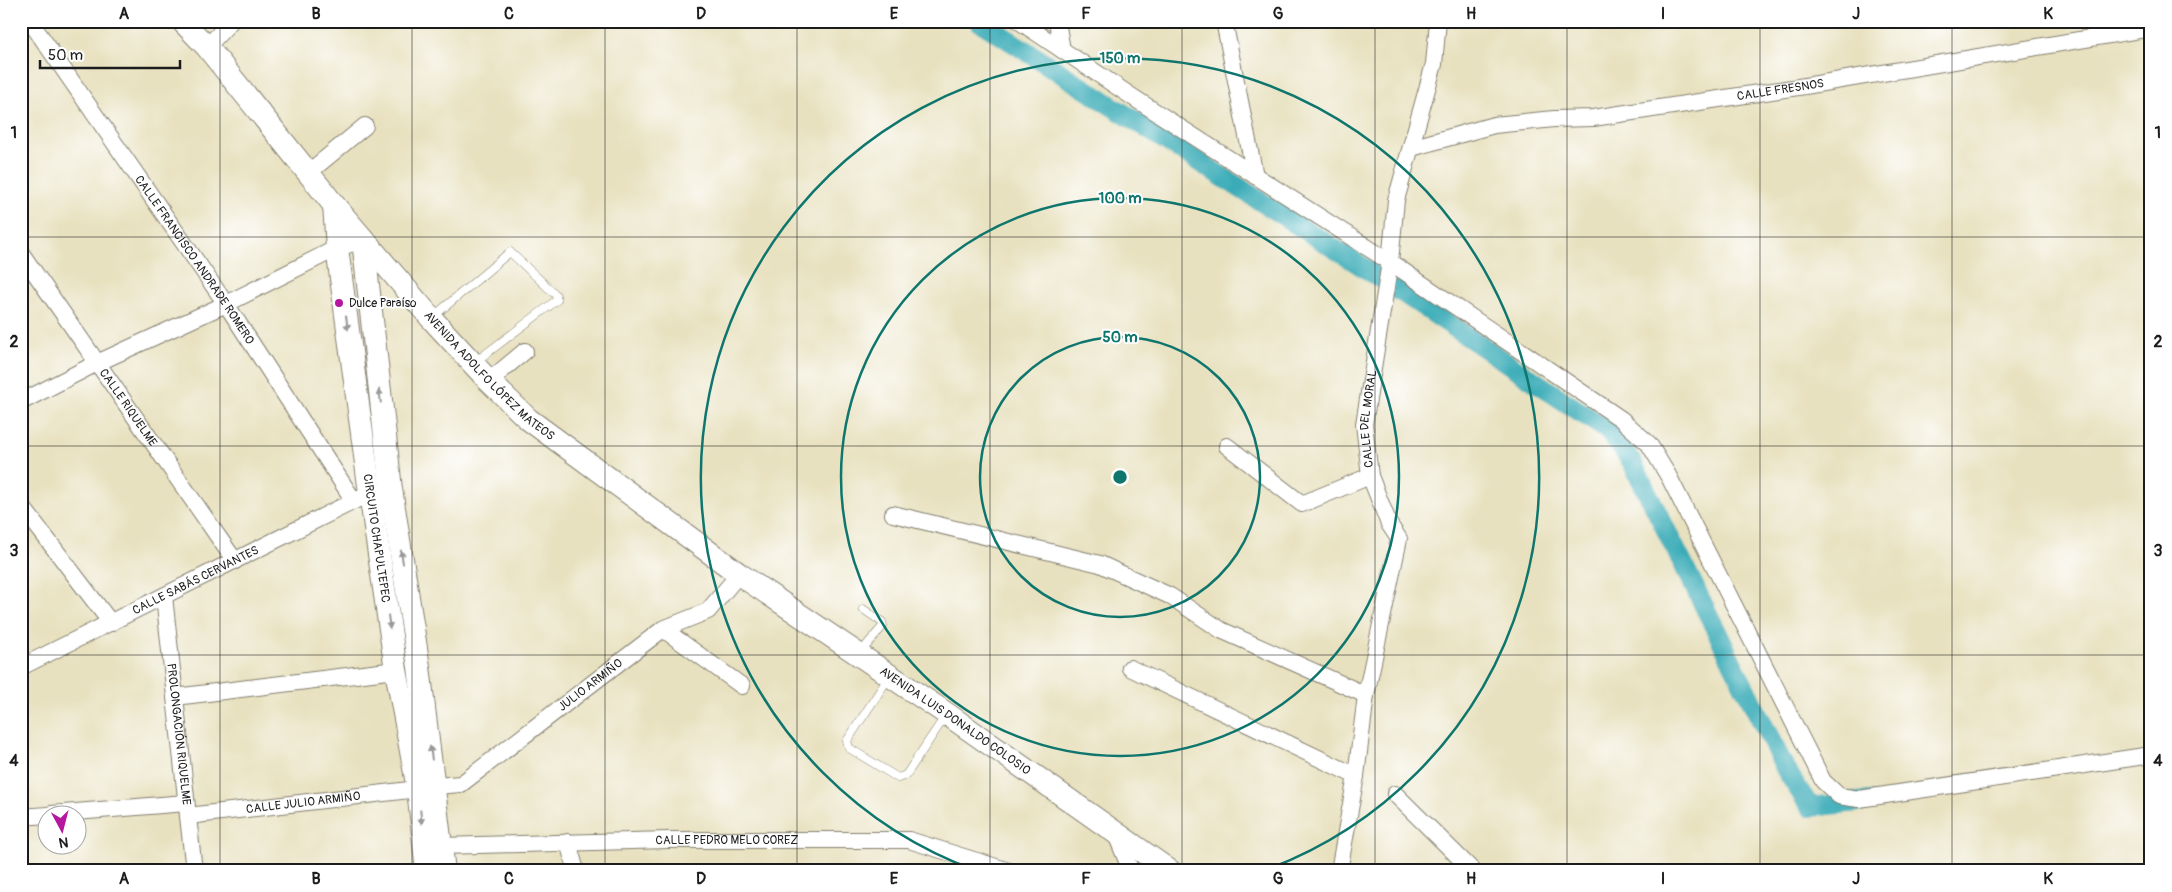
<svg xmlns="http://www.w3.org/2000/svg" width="2172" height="892" viewBox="0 0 2172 892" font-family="Pangolin,sans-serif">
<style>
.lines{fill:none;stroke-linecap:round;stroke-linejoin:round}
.canal{stroke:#3bacb7;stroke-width:20}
.service-casing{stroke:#827e6e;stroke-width:9}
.minor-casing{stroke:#827e6e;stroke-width:18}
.secondary-casing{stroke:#827e6e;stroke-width:24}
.service{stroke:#fff;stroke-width:8}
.minor{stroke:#fff;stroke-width:16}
.secondary{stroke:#fff;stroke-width:22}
.oneway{fill:#999}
.grid{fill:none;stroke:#1c1c1c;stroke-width:1;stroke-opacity:0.55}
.ring{fill:none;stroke:#0f766e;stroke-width:2.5}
.poi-dot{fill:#b5179e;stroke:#fff;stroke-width:2}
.labels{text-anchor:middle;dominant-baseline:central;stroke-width:4;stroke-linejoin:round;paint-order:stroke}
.street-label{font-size:12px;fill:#1c1c1c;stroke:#fff}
.poi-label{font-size:12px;fill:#1c1c1c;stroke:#fff;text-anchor:start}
.centre{fill:#0f766e;stroke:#fff;stroke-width:2.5}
.ring-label{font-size:15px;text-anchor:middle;font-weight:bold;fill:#0f766e;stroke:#fff;stroke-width:4;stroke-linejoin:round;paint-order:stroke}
.neatline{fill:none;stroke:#1c1c1c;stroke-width:2}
.grid-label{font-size:16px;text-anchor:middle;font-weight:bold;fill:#1c1c1c}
</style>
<rect width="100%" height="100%" fill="#fff"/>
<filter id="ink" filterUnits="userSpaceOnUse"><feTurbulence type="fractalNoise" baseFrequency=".02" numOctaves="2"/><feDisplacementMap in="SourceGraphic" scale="10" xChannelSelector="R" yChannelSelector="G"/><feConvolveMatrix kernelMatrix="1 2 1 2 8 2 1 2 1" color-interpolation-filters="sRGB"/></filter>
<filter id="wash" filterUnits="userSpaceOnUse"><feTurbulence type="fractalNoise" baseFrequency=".0096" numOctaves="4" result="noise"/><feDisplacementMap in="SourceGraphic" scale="20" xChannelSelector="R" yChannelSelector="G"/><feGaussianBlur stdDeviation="1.12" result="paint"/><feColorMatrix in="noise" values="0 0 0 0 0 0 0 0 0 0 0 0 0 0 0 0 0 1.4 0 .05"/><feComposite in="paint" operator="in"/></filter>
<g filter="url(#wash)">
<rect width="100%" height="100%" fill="#e8e1bf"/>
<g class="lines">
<path class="canal" d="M979,21L1385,281L1610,432L1632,462L1786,770L1810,807L1868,801"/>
</g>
</g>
<g filter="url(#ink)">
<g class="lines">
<g class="service-casing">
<g id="service">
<path d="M434,316L510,252L556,295L557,300L475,362"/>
<path d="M861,652L883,626L882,622L863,609"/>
<path d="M889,677L847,741L849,748L898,778L906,775L946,715"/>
</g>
</g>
<g class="minor-casing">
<g id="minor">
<path id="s1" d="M30,21L226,304L354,501"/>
<path d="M1019,21L1134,98L1390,262L1621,419L1649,444L1669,477L1823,781L1839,796L1859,799L2151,755"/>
<path d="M1057,21L1062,50"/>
<path d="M1224,21L1255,176"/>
<path d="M207,47L231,21"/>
<path id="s2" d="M1411,148L1494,125L1554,119L1593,118L1805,86L2151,28"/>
<path d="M308,173L365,126"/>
<path id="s3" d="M21,253L235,561"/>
<path d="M489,381L525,351"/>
<path d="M21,402L97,363L226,304L337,248L363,240"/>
<path d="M1227,446L1302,504L1370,476"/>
<path d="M21,505L111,623"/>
<path d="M893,514L1100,564L1170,596L1221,630L1366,695"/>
<path id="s4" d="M164,596L194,871"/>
<path d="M663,629L742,686"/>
<path id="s5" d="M21,667L364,496"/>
<path d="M1130,668L1356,776"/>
<path d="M175,697L396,670"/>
<path id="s6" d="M435,786L461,784L663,629L708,611L739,574"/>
<path d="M1395,794L1473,871"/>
<path d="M51,814L186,803"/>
<path id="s7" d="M188,816L418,789"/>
<path d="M21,817L48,815"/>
<path d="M1115,832L1131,871"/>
<path d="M568,842L576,871"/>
<path id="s8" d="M441,846L668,840H909L1009,871"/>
<path id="s9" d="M1339,871L1356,776L1366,695L1399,539L1389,524L1370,476L1364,424L1390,262L1396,200L1434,64L1438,21"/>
</g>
</g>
<g class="secondary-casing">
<g id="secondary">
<path id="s10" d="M182,21L207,47L334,205L431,318L489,381L528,419L739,574L947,714L1170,871"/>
<path id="s11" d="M334,205L337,248L370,493L396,670L418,789L427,871"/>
<path d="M363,240L391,489L419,667L444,871"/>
</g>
</g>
<use href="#service" class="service"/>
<use href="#minor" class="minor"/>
<use href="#secondary" class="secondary"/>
</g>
<defs><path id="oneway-solid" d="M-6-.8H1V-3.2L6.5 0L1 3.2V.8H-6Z" transform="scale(1.25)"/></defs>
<g class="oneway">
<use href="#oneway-solid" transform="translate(347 323) rotate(82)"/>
<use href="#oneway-solid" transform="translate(380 396) rotate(-97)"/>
<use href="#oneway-solid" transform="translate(402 557) rotate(-99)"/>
<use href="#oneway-solid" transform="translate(389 622) rotate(82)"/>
<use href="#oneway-solid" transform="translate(431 753) rotate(-98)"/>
<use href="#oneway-solid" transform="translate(421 817) rotate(84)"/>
</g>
</g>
<path class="grid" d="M220,21V871M412,21V871M605,21V871M797,21V871M990,21V871M1182,21V871M1375,21V871M1567,21V871M1760,21V871M1952,21V871M21,237H2151M21,446H2151M21,655H2151"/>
<g class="ring">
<circle cx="1120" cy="477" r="140"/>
<circle cx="1120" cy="477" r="279"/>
<path d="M977 871A419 419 0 1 1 1263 871"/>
</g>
<circle class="poi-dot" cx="339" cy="303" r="5"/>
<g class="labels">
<g class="street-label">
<text stroke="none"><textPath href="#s2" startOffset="375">CALLE FRESNOS</textPath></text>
<text stroke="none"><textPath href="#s1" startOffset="290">CALLE FRANCISCO ANDRADE ROMERO</textPath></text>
<text stroke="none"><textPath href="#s10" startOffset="470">AVENIDA ADOLFO LÓPEZ MATEOS</textPath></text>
<text stroke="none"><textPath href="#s3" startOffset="188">CALLE RIQUELME</textPath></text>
<text stroke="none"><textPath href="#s9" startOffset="465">CALLE DEL MORAL</textPath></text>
<text stroke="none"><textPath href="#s11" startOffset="336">CIRCUITO CHAPULTEPEC</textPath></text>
<text stroke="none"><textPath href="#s5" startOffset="195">CALLE SABÁS CERVANTES</textPath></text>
<text stroke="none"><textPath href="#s6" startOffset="189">JULIO ARMIÑO</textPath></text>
<text stroke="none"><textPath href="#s10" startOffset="1051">AVENIDA LUIS DONALDO COLOSIO</textPath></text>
<text stroke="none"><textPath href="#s4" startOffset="139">PROLONGACIÓN RIQUELME</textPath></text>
<text stroke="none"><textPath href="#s7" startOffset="116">CALLE JULIO ARMIÑO</textPath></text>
<text stroke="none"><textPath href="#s8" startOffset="286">CALLE PEDRO MELO COREZ</textPath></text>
</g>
<g class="poi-label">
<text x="349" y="303">Dulce Paraíso</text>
</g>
</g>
<circle cx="1120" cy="477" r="8" class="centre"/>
<g class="ring-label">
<text x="1120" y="63">150 m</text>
<text x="1120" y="203">100 m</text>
<text x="1120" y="342">50 m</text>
</g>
<rect width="2172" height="892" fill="none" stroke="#fff" stroke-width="55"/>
<g transform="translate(62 830) rotate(173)"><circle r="24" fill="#ffffff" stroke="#a4a4a4"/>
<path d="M0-4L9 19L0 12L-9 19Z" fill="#b5179e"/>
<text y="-8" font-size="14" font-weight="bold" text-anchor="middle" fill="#1c1c1c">N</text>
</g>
<path d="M40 60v8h140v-8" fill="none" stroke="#1c1c1c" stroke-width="2.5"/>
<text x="48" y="60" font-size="15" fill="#1c1c1c" stroke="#ffffff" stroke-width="4" paint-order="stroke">50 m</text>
<rect x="28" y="28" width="2116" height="836" class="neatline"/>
<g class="grid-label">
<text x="124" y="19">A</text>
<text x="316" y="19">B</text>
<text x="509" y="19">C</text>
<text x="701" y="19">D</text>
<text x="894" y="19">E</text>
<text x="1086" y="19">F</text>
<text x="1278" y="19">G</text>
<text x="1471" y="19">H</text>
<text x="1663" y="19">I</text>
<text x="1856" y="19">J</text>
<text x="2048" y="19">K</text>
<text x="14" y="138">1</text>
<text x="2158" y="138">1</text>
<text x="14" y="347">2</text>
<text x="2158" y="347">2</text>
<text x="14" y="556">3</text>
<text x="2158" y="556">3</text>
<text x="14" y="766">4</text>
<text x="2158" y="766">4</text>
<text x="124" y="884">A</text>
<text x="316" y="884">B</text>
<text x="509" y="884">C</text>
<text x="701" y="884">D</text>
<text x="894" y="884">E</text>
<text x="1086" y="884">F</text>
<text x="1278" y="884">G</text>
<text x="1471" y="884">H</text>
<text x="1663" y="884">I</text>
<text x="1856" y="884">J</text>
<text x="2048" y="884">K</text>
</g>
</svg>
